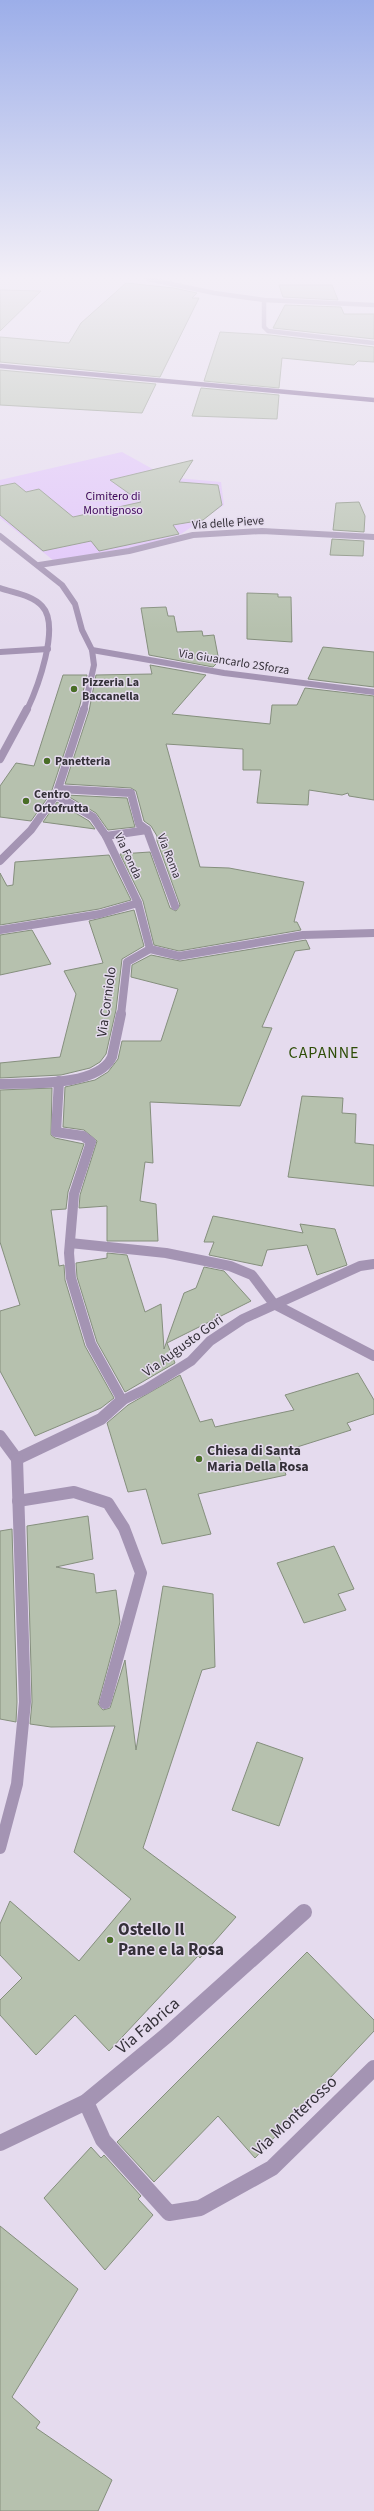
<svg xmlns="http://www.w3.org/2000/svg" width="374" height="2511" viewBox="0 0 374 2511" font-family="'Source Sans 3',sans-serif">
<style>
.green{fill:#e0c3fa}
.building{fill:#b6c1ae;stroke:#858f7d}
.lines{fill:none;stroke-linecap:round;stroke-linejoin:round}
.minor-far5{stroke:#a494b3;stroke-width:4.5}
.minor-far4{stroke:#a494b3;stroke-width:6}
.minor-far3{stroke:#a494b3;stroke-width:8}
.minor-far2{stroke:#a494b3;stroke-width:10}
.minor-far1{stroke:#a494b3;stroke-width:12}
.minor{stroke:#a494b3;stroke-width:16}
.major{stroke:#73558b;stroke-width:4.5}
.poi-dot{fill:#496d26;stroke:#e5dbee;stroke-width:1.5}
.labels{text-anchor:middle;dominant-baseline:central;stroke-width:3;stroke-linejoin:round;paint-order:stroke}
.far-park-label{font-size:12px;fill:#3d055a;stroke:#e5dbee}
.far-street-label{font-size:12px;fill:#343038;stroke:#e5dbee}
.far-poi-label{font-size:12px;font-weight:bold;fill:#343038;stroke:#e5dbee;text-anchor:start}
.street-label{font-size:14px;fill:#343038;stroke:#e5dbee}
.poi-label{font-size:14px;font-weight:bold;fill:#343038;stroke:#e5dbee;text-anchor:start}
.quarter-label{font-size:16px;letter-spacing:1px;fill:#2e4d07;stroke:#e5dbee}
.near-poi-label{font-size:17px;font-weight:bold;fill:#343038;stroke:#e5dbee;text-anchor:start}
.near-street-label{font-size:17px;fill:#343038;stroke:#e5dbee}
</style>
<rect width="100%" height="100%" fill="#e5dbee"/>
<path class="green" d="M122,452L167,477L221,482L224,505L181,534L133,549L53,560L0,518V480Z"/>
<g class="building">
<path d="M126,283L174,288L197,293L192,298H199L160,377L0,362V337L69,343L81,323Z"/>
<path d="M279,285H332L338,300L283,297Z"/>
<path d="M0,290L41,291L0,331Z"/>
<path d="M285,305L341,307L344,314H374V339L273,328Z"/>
<path d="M220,332L270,335L374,347V362L358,361L354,365L282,358L279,388L204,381Z"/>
<path d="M0,370L156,384L142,413L0,405Z"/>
<path d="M201,388L279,395L277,419L192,416Z"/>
<path d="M193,460L179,482L218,485L222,505L203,520L173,525L179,534L99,551L91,541L43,551L0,515V486L15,483L26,492L39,489L73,517L141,502L110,480Z"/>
<path d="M359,502L365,516L364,532L333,530L336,503Z"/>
<path d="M332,539L364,541L363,556L330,555Z"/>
<path d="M247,593L278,594V597H291L292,642L247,639Z"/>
<path d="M166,607L168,616H174L177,632L202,631L203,636L214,635L219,661L213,667L149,655L141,608Z"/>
<path d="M323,647L374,652V687L308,679Z"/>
<path d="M150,665L206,675L172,714L270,724L272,705H297L305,688L374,696V800L349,796L348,793L342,795L309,790L308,805L257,803L261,770H243V749L166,744L200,867L229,868L304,882L294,922H297L301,930L179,951L154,945L143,901L120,854L150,852L170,908L176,911L180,905L157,841V836L151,826L144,821L136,791L131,788L65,784L89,711L96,675L152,674Z"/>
<path d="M63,675H87L80,705L51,793L31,821L0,817V786L16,763L34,766Z"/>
<path d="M66,795L127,798L135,827L108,830L96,813Z"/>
<path d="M57,802L89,821L95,829L43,822Z"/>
<path d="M109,855L131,900L99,909L0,925V873L7,886L13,885L15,862Z"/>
<path d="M134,910L144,946L122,959L116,1010L106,1054L100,1062L90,1068L61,1075L0,1078V1063L60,1057L76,994L64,971L103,963L89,921Z"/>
<path d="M32,930L51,964L0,975V935Z"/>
<path d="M306,940L310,949L295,951L262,1027L272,1028L240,1106L150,1102L153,1163L145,1162L140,1201L156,1204L158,1241H107V1206L79,1208L80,1195L97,1141L84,1130L63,1127L65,1087L95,1080L108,1072L118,1059L122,1041H161L178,989L131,977L132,965L151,955L180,961Z"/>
<path d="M52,1088L51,1135L55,1138L84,1144L68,1192L66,1209L51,1210L59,1266L64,1265L65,1280L85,1346L114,1398L101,1408L35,1436L0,1371V1311L20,1305L0,1242V1090Z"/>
<path d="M302,1096L343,1098L342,1113L356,1114L355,1143L374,1145V1186L288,1177Z"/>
<path d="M213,1216L303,1233L300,1224L335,1229L347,1265L317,1275L307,1245L267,1250L262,1266L209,1255L214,1242H204Z"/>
<path d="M107,1253L127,1255L145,1312L161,1304L164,1349L184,1293L196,1288L204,1267L224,1271L251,1301L167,1343L175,1363L125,1392L97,1342L77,1277L76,1263L107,1258Z"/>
<path d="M358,1373L374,1400V1414L347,1423L351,1430L278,1453L286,1475L198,1494L211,1534L162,1544L146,1489L128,1492L107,1423L128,1405L180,1375L200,1422L212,1419L215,1427L294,1410L285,1395Z"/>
<path d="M88,1516L93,1559L56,1567L94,1574L96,1593L116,1590L120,1622L98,1704L103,1710L110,1708L125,1660L136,1750L163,1586L213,1594L215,1667L202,1670L143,1848L236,1917L200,1958L198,1956L109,2051L75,2015L36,2055L0,2015V2000L22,1978L0,1955V1924L10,1901L79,1961L131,1899L74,1852L115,1726L51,1727L30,1724L32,1702L27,1526Z"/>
<path d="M12,1529L17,1702L16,1722L0,1719V1531Z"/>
<path d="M334,1546L354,1589L338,1594L346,1610L304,1623L277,1563Z"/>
<path d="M257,1742L303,1758L279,1826L232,1810Z"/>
<path d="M307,1952L374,2020V2031L255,2158L218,2116L154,2182L117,2142Z"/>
<path d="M91,2147L101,2158L104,2155L141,2196L138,2199L153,2215L105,2270L44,2198Z"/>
<path d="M0,2226L78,2289L12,2397L40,2422L36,2428L112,2480L98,2511H0Z"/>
</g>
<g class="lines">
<g class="minor-far5">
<path d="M148,279L214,293L264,300L374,305"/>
<path d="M264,300V327L268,331L374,343"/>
</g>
<g class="minor-far4">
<path d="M0,536L62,585L75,604L82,630L92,650L94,665L84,710"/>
<path d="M39,565L129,551L193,535L262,531L374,537"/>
<path d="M0,588C14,593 32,595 42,606C61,626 37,689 27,710"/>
<path d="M92,650L224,673L374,692"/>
<path d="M0,652L48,649"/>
</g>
<g class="minor-far3">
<path d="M0,759L27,709"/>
<path d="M59,789L131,793L139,824L147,830L175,906"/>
<path d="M56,795L93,817L106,836L138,903L150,949"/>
<path d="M106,836L147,830"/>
<path d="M0,861L31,830L56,795L84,709"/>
<path d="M0,930L100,914L138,903"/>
<path d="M121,1015L127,962L150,949L179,956L303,935L374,933"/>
</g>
<g class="minor-far2">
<path d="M59,1081L56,1132L83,1136L91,1142L74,1194L69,1253L71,1278L91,1344L122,1400"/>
<path d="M0,1084C29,1083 98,1087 112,1057L121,1014"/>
<path d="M70,1243L166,1253L230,1266L252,1275L274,1304L374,1356"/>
<path d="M121,1401L146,1389L191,1361L210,1341L243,1319L360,1266L374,1264"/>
</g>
<g class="minor-far1">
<path d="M0,1436L17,1459L101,1419L122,1400"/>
<path d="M18,1501L74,1492L108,1503L124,1528L141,1573L105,1703"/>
<path d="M0,1848L17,1784L25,1702L17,1459"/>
</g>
<g class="minor">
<path d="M86,2102L103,2140L169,2213L200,2208L272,2168L374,2068"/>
<path d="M0,2143L86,2102L167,2035L304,1912"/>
</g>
<path class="major" d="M0,366L374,400"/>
</g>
<linearGradient id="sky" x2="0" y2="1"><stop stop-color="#9caee9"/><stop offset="0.44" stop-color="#f3eff7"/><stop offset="1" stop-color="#f3eff7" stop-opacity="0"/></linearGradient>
<rect width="374" height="630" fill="url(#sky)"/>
<g class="poi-dot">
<circle cx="74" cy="689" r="4"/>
<circle cx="47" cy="761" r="4"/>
<circle cx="26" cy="801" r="4"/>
<circle cx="199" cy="1459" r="4"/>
<circle cx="110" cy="1940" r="4"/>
</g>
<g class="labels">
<g class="far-park-label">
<text x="113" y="496">Cimitero di<tspan x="113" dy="14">Montignoso</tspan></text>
</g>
<g class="far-street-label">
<text transform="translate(228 523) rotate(-4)">Via delle Pieve</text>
<text transform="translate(234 662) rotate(9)">Via Giuancarlo 2Sforza</text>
<text transform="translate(128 856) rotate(65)">Via Fonda</text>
<text transform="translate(169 856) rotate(69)">Via Roma</text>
</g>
<g class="far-poi-label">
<text x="82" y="682">Pizzeria La<tspan x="82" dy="14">Baccanella</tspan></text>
<text x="55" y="761">Panetteria</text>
<text x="34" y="794">Centro<tspan x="34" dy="14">Ortofrutta</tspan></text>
</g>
<g class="street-label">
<text transform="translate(107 1002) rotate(-82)">Via Corniolo</text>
<text transform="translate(183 1346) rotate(-36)">Via Augusto Gori</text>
</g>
<g class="poi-label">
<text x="207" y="1451">Chiesa di Santa<tspan x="207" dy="16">Maria Della Rosa</tspan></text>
</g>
<g class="quarter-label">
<text x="324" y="1053">CAPANNE</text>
</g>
<g class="near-poi-label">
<text x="118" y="1930">Ostello Il<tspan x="118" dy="20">Pane e la Rosa</tspan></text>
</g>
<g class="near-street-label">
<text transform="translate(148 2026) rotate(-40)">Via Fabrica</text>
<text transform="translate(295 2116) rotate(-43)">Via Monterosso</text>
</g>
</g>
</svg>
